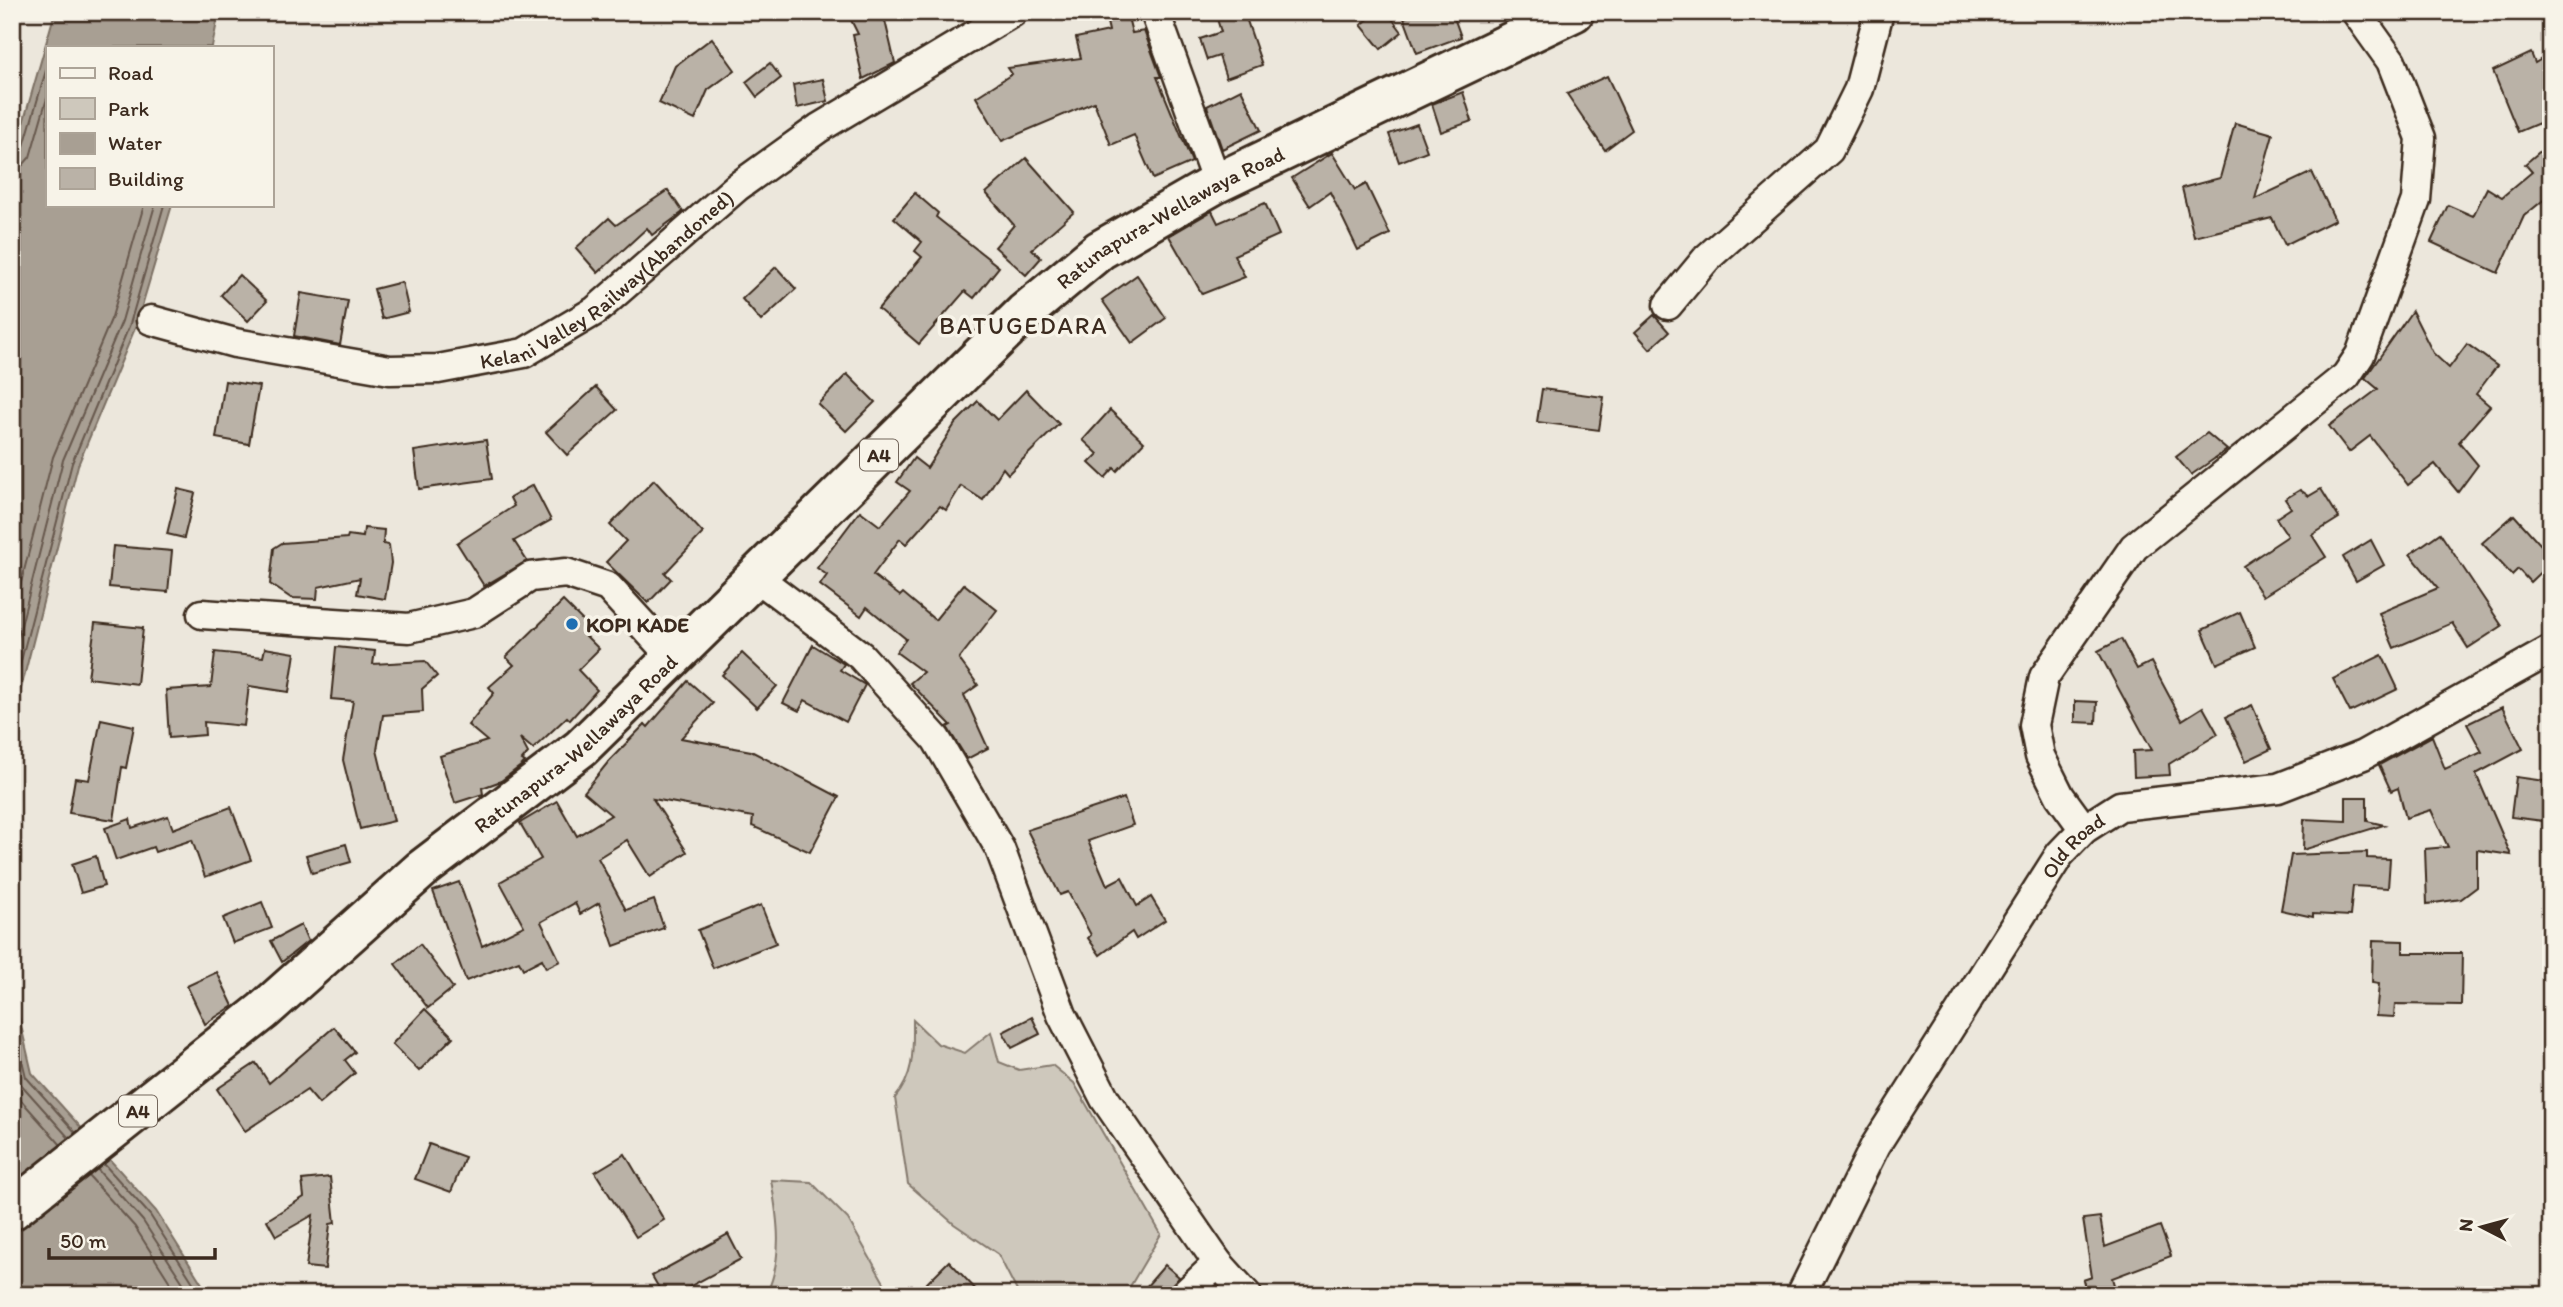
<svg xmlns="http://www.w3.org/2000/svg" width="2563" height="1307" viewBox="0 0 2563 1307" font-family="Itim,sans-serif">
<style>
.green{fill:#cec8bc;stroke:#84796d;stroke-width:2}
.water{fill:#a89f93;stroke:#7c7064;stroke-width:2}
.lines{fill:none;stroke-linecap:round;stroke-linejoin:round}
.shore{stroke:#67594d;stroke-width:2}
.building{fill:#bab2a7;stroke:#3b2a1e;stroke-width:2}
.minor-casing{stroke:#3b2a1e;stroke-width:33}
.highway-casing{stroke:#3b2a1e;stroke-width:44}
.minor{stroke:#f7f3e8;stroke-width:28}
.highway{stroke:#f7f3e8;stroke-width:38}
.poi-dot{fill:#1f6fb2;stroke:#f7f3e8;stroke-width:2.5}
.labels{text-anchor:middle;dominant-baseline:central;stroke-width:7;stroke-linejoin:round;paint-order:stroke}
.shield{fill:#f7f3e8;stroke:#73665b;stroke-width:2}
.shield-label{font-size:19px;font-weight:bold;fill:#3b2a1e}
.street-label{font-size:21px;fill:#3b2a1e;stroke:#f7f3e8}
.poi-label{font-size:21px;font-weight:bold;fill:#3b2a1e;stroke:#f7f3e8;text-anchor:start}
.quarter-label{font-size:24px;letter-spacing:2px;fill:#3b2a1e;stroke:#f7f3e8}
</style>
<rect width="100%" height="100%" fill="#ece7dc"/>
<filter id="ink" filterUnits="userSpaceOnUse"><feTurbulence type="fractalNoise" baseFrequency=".0143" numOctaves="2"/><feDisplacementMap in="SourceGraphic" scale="14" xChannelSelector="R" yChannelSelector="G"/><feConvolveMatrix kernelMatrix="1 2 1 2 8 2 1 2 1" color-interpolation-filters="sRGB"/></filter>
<g filter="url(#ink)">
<g class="green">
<path d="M913,1020L938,1044L965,1053L991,1032L999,1062L1019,1070L1052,1065L1074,1083L1161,1234L1125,1295H1019L998,1254L954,1224L908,1184L895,1098C915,1074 913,1050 913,1020Z"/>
<path d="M771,1180L811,1182L848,1219L891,1295H766C784,1258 778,1219 771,1180Z"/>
</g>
<g class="water">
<path d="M55,12H219L212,47H47V205H172L136,326L78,465L12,724V162Z"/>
<path d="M12,987L32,1073L156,1211L209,1295H12Z"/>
</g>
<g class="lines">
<g class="shore">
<path d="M12,159L22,153L47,67"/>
<path d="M12,167L23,165L30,157L47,98"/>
<path d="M12,618L53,457L112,317L144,205"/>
<path d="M12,661L63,460L122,321L155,205"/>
<path d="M12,696L72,463L130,324L164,205"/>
<path d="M12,1018L26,1077L76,1133"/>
<path d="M12,1057L19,1082L69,1138"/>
<path d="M12,1090L61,1145"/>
<path d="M104,1164L150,1215L201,1295"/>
<path d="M97,1169L143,1221L191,1295"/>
<path d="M89,1176L135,1227L178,1295"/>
</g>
</g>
<g class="building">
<path d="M847,12H883L895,63L863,79L853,35L858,34Z"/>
<path d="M1215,12H1244L1262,65L1226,78L1219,56L1207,60L1200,39L1221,32Z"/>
<path d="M1377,12H1387L1402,32L1381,49L1361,25Z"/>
<path d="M1419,12H1452L1461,37L1417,53L1404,18Z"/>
<path d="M1128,17L1132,33L1144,31L1161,77H1157L1192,162L1153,179L1134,135L1111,145L1094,102L1002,141L976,97L1012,74L1008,68L1081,58L1076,38L1109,31L1107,22Z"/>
<path d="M712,38L735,70L708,90L695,120L659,103L675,66Z"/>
<path d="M2531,53L2535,63L2551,53V118L2518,132L2493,71Z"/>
<path d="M770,63L781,78L757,97L746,82Z"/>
<path d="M1607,76L1632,130L1605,150L1567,94Z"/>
<path d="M823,79L828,101L797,108L793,85Z"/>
<path d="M1241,89L1261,130L1222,149L1207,106Z"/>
<path d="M1463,92L1472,121L1441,132L1432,104Z"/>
<path d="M2235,123L2273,134L2255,199L2312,172L2335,220L2285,245L2272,218L2194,237L2182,188L2220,178Z"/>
<path d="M1417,124L1427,151L1399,162L1389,134Z"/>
<path d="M2551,142V194L2524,216L2498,273L2431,242L2448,205L2473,216L2487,188L2502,197L2532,172L2525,164Z"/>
<path d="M1332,153L1355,190L1366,184L1390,234L1358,250L1330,192L1310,206L1292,178Z"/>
<path d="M1026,158L1074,212L1032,249L1041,258L1026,275L995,247L1014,225L986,193Z"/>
<path d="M668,190L683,212L652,235L647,228L598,273L576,248L609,218L616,225Z"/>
<path d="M915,193L938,213L936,217L999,267L974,298L965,291L919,344L878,309L922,257L915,251L922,242L894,218Z"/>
<path d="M1265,203L1279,235L1234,255L1245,277L1202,294L1169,236L1212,211L1218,223Z"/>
<path d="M776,267L796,289L761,321L742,299Z"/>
<path d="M239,275L267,301L248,321L221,295Z"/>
<path d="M1137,275L1166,318L1132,343L1102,300Z"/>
<path d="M402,282L409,312L382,319L374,289Z"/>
<path d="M301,293L348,301L340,345L294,336Z"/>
<path d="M2412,311L2433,353L2449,368L2467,344L2497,366L2476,394L2490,406L2459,442L2478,465L2458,492L2435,464L2408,485L2370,436L2349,452L2329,426L2378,389L2365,378Z"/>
<path d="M1654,315L1669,332L1650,349L1635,332Z"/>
<path d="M847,374L875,402L846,431L818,404Z"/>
<path d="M225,381L259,386L249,444L216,438Z"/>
<path d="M596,387L617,410L567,455L546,432Z"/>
<path d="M1542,389L1604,397L1599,430L1537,422Z"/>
<path d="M1026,390L1059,424L1008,474L1003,468L983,500L961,486L946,510L940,506L906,544L900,539L873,575L900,596L903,593L935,620L964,584L997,610L959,659L978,685L964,695L988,748L967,759L947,727L951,725L910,683L923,672L896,652L906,639L867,607L861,616L820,585L827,575L817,568L860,511L880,526L910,491L897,482L914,458L927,468L955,424L978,401L997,420Z"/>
<path d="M1110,410L1144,442L1117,471L1114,468L1105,478L1089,463L1098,454L1083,440Z"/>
<path d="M2207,433L2227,450L2191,475L2176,457Z"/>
<path d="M486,440L492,479L419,489L414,451Z"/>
<path d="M654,480L703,533L665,573L671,579L648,603L606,562L626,541L610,525Z"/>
<path d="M533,485L551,520L514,541L527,561L484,586L457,543L514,506L510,498Z"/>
<path d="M178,489L195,493L184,538L167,534Z"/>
<path d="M2321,489L2339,518L2312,535L2326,557L2263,596L2243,566L2288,536L2276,518L2291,508L2285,499L2300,490L2309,496Z"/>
<path d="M2514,515L2551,556V562L2530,582L2518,569L2512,575L2482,543Z"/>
<path d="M364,528L384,530L383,544L389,545L391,563L385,599L357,594L360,578L318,587L317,599L291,598L270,584L274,548L282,543L347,538L348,535L363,537Z"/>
<path d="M2440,533L2502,626L2468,648L2452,623L2394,648L2379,613L2438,588L2410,554Z"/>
<path d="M2371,540L2384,565L2356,581L2343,557Z"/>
<path d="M113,546L172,551L168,592L109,587Z"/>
<path d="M563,601L588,626L582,632L599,649L578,670L597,690L570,720L567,717L533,749L520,738L528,753L522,760L525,762L522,765L501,781L482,788L483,794L455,803L440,756L487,741L468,725L494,693L489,687L514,665L506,657Z"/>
<path d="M2240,612L2255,647L2217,664L2202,630Z"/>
<path d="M95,623L143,628L137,684L88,678Z"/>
<path d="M2121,639L2137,669L2151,662L2182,720L2203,707L2218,734L2169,764L2170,775L2134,777L2133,751L2152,750L2098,651Z"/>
<path d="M813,645L844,664L840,670L865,685L846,722L805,700L799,711L783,703Z"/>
<path d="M336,647L375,651L373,664L425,661L437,676L422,689L423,712L383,715L377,750L394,821L360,829L343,760L353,701L331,699Z"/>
<path d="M265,648L295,653L289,692L249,686L244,726L204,722L205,735L169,738L166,690L211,687L215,652L263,657Z"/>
<path d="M742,653L777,686L757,708L722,675Z"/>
<path d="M2382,655L2398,689L2350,712L2333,679Z"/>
<path d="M688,681L713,703L681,738L751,751L839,797L810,852L752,826L753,817L653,799L687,852L650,877L627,840L598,858L626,910L654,900L664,928L614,946L599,903L580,914L575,903L541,922L560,961L546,968L542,959L523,969L519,961L466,981L433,891L459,882L482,946L524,926L500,882L541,859L520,823L557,801L577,836L611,815L584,792L609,761L645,724L648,727Z"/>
<path d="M2075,701L2097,702L2096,723L2075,722Z"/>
<path d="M2252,705L2271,749L2246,761L2226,717Z"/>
<path d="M2502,707L2523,749L2476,774L2511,855L2477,850V887L2461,899L2427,904L2425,849L2448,847L2431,810L2406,818L2398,788L2391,791L2379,765L2432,736L2445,769L2482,752L2467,724Z"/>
<path d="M101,719L134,726L126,768L122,767L114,820L69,813L75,778L89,780Z"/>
<path d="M2516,777L2551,782V822L2511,817Z"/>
<path d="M2346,797H2367V821L2384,825L2303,850L2304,819L2346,821Z"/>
<path d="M1124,798L1133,825L1088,841L1107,885L1122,877L1137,906L1151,897L1165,920L1136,939L1132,932L1100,955L1088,938L1091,935L1068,892L1060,895L1027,830Z"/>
<path d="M231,807L251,860L205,877L192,840L155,852L153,847L116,860L105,828L130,819L132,828L168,816L173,829Z"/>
<path d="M346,844L351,862L312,873L306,855Z"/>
<path d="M2367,852V858L2390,859L2388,888L2353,886L2350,916L2313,914V917L2281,910L2291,855Z"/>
<path d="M96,856L104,886L81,893L72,864Z"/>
<path d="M262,902L272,928L233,943L223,918Z"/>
<path d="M761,905L776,943L713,968L698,930Z"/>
<path d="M301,925L308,941L282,962L271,941Z"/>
<path d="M2373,940L2403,941V953H2462L2461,1005L2395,1004L2394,1017L2376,1016L2379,984L2372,983Z"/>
<path d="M420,944L453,988L428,1008L395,964Z"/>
<path d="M217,972L233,1006L205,1024L187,986Z"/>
<path d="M425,1009L453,1037L419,1071L392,1044Z"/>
<path d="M1032,1017L1040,1034L1012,1048L1003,1032Z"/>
<path d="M334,1027L355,1052L345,1060L355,1073L319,1104L307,1090L245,1131L217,1089L256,1063L269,1083Z"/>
<path d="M429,1144L465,1157L451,1192L415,1179Z"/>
<path d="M625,1154L664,1220L636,1237L595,1172Z"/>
<path d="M330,1177L335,1223L330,1224L325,1269L306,1267L313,1215L276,1236L267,1220L304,1197L302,1180Z"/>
<path d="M2100,1217L2105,1247L2160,1226L2171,1256L2112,1278L2117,1295H2087L2083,1280L2092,1277L2083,1219Z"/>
<path d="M728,1234L741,1259L685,1289L689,1295H663L652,1276Z"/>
<path d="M949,1261L981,1295H915Z"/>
<path d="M1165,1265L1179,1277L1168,1295H1139Z"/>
</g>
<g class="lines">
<g class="minor-casing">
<g id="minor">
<path d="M1155,12L1217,183"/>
<path d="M1668,305L1707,258L1829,150L1859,89L1879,12"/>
<path id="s1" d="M151,320L235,343L390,370L438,369L524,353L595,311L737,187L819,128L1013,12"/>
<path d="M755,576L861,656L936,739L1000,849L1062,1015L1105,1099L1218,1263L1247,1295"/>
<path d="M202,614L409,628L474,613L530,577L566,573L608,587L673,658"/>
<path d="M2084,829L2060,796L2040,756L2034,725L2044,677L2134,547L2346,376L2360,355L2416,200L2421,138L2391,61L2356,12"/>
<path d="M1184,1295L1218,1263"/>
<path id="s2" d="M1801,1295L1875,1146L2060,854L2084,829L2120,806L2278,788L2363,755L2551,650"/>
</g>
</g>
<g class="highway-casing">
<g id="highway">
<path id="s3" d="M12,1210L263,1011L422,869L581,748L1024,313L1100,250L1217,183L1574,12"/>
</g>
</g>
<use href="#minor" class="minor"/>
<use href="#highway" class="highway"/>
</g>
</g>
<circle class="poi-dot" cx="572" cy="624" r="7"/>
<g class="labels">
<g class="shield">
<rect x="860" y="439.5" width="38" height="31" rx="5"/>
<rect x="119" y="1095.5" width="38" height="31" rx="5"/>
</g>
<g class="shield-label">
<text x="879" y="455">A4</text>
<text x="138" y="1111">A4</text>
</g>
<g class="street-label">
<text stroke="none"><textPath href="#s3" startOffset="1530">Ratunapura-Wellawaya Road</textPath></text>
<text stroke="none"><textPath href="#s1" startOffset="488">Kelani Valley Railway(Abandoned)</textPath></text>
<text stroke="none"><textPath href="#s3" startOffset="732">Ratunapura-Wellawaya Road</textPath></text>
<text stroke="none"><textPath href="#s2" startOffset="527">Old Road</textPath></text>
</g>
<g class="poi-label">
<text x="586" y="624">KOPI KADE</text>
</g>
<g class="quarter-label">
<text x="1024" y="325">BATUGEDARA</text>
</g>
</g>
<rect width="2563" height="1307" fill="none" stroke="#f7f3e8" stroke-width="42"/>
<rect x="21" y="21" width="2521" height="1265" fill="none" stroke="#3b2a1e" stroke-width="2.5" filter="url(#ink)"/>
<rect x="46" y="46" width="228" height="161" fill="#f7f3e8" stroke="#aca397" stroke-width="2"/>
<rect x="60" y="68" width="35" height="10" fill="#f7f3e8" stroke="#aca397" stroke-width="2"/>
<text x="108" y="80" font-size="21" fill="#3b2a1e">Road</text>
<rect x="60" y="98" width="35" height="21" fill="#cec8bc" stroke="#aca397" stroke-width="2"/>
<text x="108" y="116" font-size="21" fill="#3b2a1e">Park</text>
<rect x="60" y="133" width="35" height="21" fill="#a89f93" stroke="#aca397" stroke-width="2"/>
<text x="108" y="150" font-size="21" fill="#3b2a1e">Water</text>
<rect x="60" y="168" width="35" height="21" fill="#bab2a7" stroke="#aca397" stroke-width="2"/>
<text x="108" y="186" font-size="21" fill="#3b2a1e">Building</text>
<g transform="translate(2482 1227) rotate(276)" stroke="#f7f3e8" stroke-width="5" paint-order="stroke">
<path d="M0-5L12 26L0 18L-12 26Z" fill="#3b2a1e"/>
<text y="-10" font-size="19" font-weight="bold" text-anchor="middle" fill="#3b2a1e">N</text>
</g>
<path d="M49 1248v10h166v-10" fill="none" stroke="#3b2a1e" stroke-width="3.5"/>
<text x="60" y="1248" font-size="21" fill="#3b2a1e" stroke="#f7f3e8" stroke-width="5" paint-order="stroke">50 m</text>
</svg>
